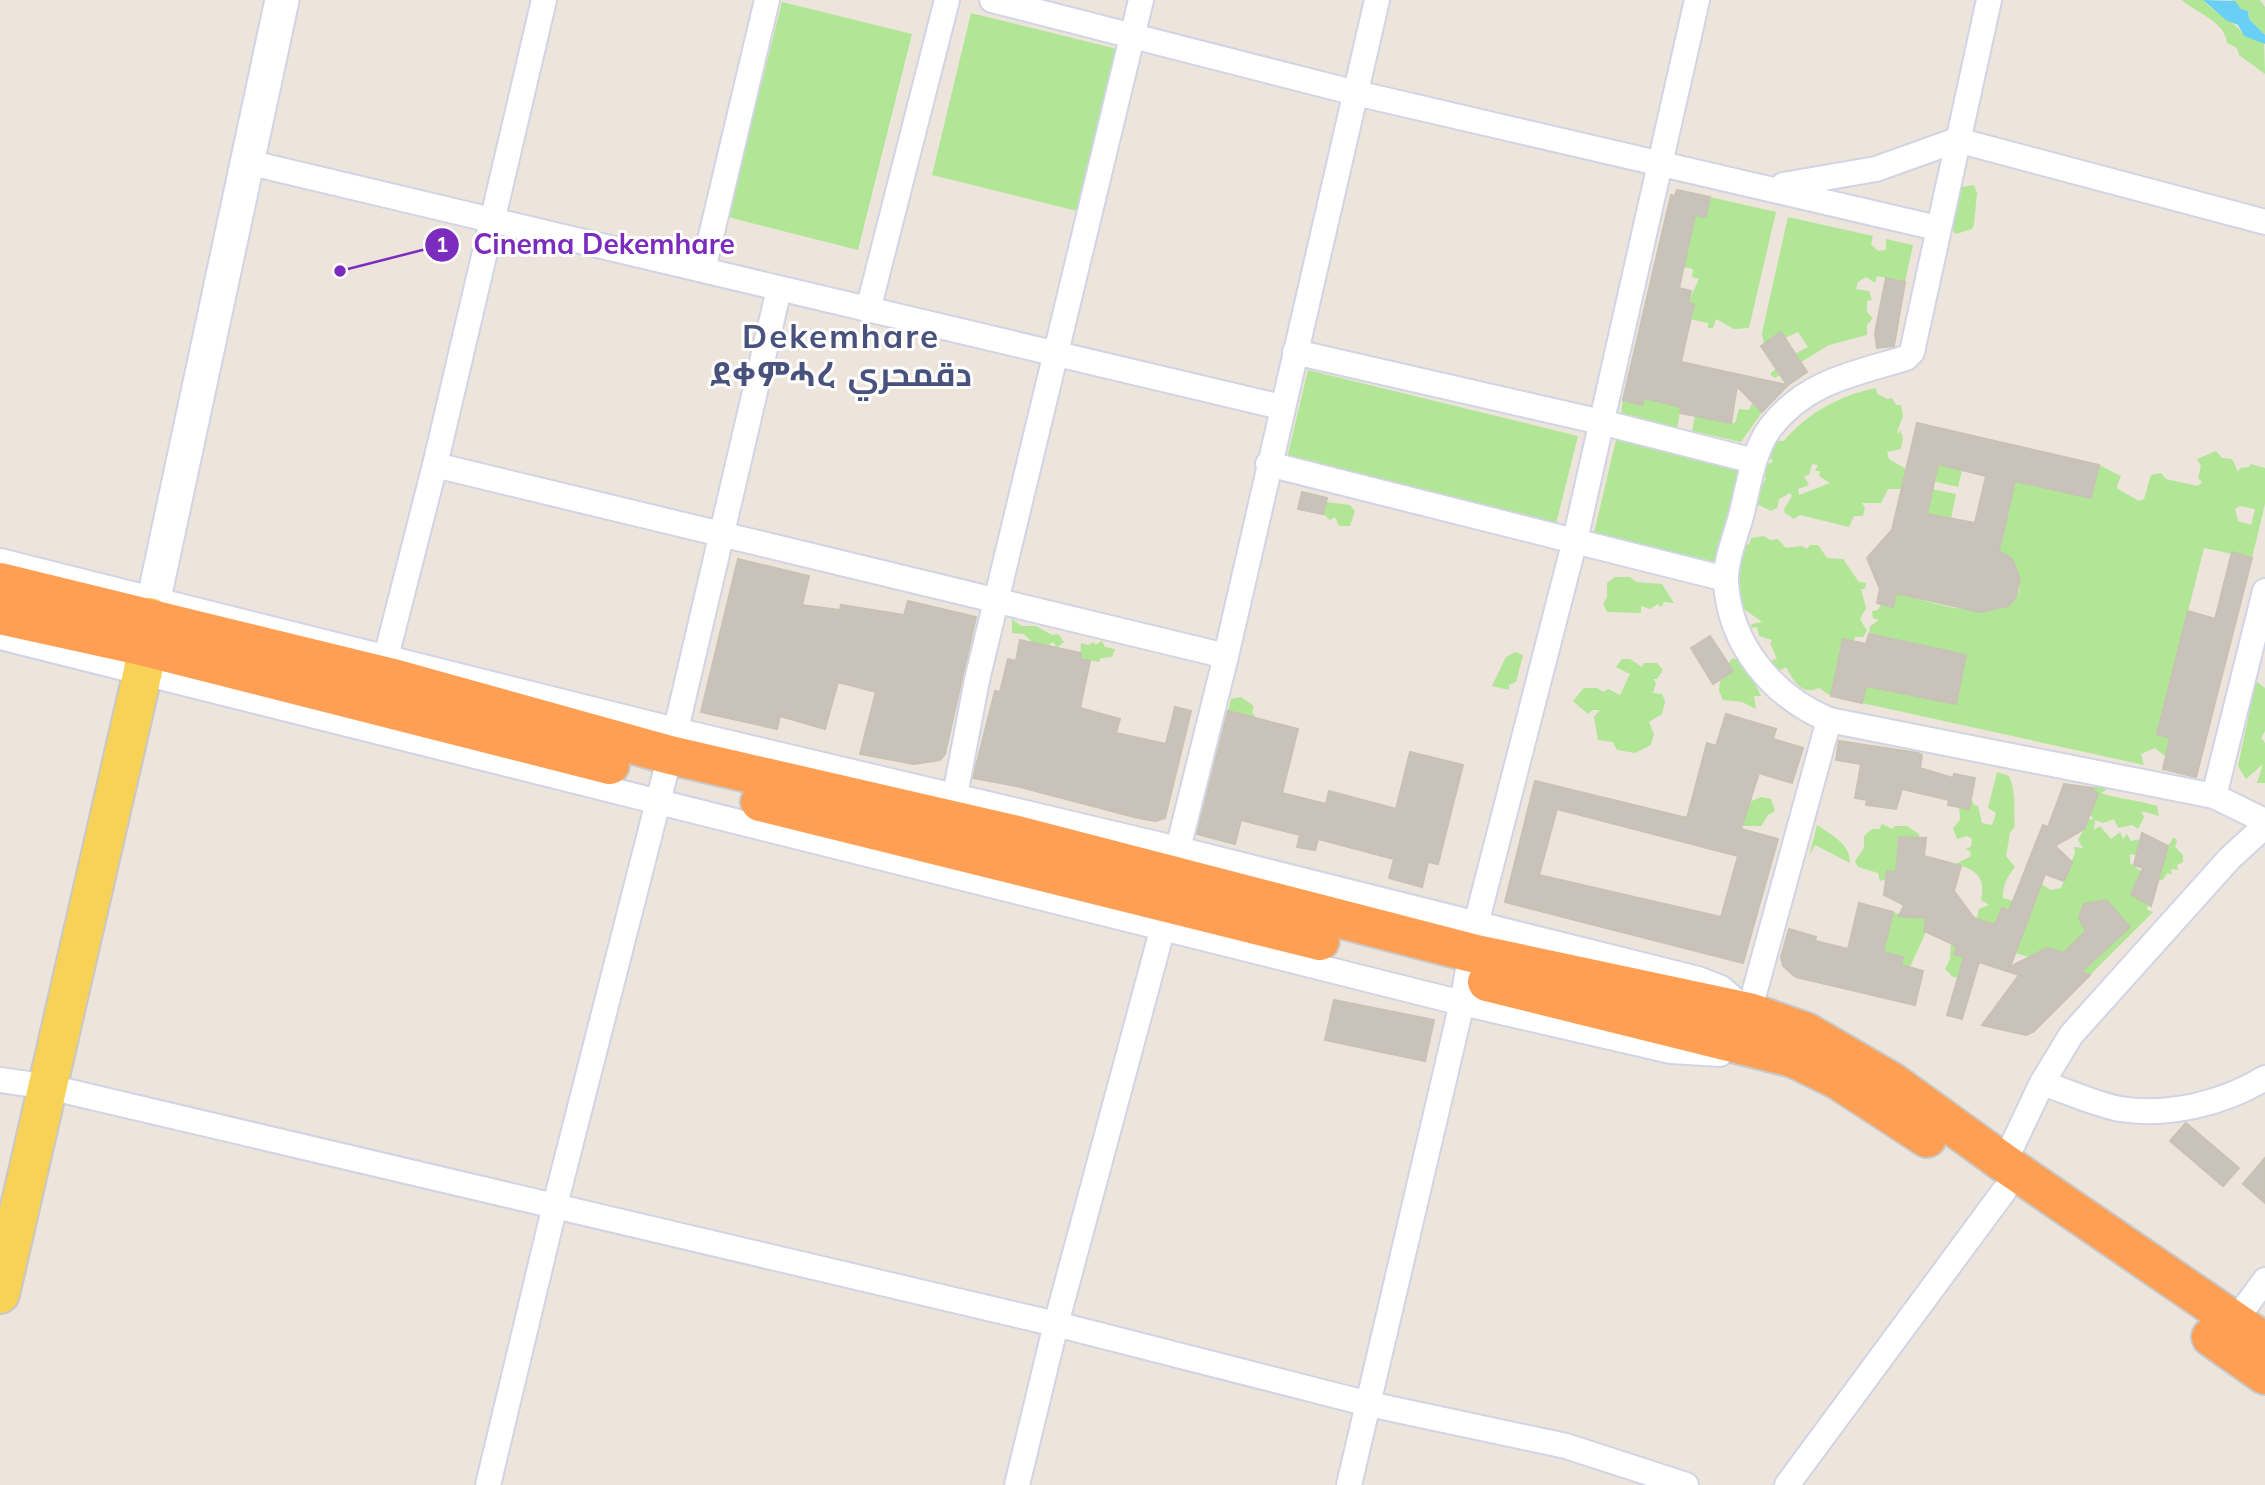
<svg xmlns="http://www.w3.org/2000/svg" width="2265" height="1485" viewBox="0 0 2265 1485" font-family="Mulish,Cairo,'Noto Sans Ethiopic',sans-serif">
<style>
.green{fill:#b0e695;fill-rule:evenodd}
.water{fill:#6acff4}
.building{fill:#c8c2bb;stroke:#c8c2b5;stroke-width:2;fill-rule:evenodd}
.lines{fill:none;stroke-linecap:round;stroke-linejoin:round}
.street-casing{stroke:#d1d4e4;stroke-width:28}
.secondary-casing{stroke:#d1d4e4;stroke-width:37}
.primary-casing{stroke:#c8c8c8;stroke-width:42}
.highway-casing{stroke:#c8c8c8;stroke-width:42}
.street{stroke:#fff;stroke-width:24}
.secondary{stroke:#fff;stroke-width:33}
.primary{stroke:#f7d257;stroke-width:38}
.highway{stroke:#ff9f54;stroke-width:38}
.labels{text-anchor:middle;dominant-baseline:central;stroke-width:6;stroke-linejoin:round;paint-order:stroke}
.district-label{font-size:33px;font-weight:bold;letter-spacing:2px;fill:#48527d;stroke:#fff}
.leader{fill:none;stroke:#7b2cbf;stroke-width:2.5}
.callout-dot{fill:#7b2cbf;stroke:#fff;stroke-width:2.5}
.mark-label{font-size:21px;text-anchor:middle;font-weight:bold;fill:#fff}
.callout-label{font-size:28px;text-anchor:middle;font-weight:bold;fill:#7b2cbf;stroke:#fff;stroke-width:6;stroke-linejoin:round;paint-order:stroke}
</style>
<rect width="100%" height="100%" fill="#ede5db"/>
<g class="green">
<path d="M2182,0H2203C2216,15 2235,20 2244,36L2264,42L2265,74L2239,55L2237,48L2227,43C2225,21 2196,13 2182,0Z"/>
<path d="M2231,0H2260L2265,7V35L2249,19L2248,11L2240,9Z"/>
<path d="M782,2L912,34L858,250L728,217Z"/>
<path d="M971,13L1117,49L1077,211L932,175Z"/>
<path d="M1974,185L1977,193L1974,224L1972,229L1956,234L1951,229L1960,191L1962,187Z"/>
<path d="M1710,197L1776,212L1749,328L1734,329L1716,319L1713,328H1708V323L1690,319L1694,304L1688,303L1699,279L1692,277L1693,269L1684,267L1695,215L1706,217Z"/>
<path d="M1788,217L1873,236L1871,244L1878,251L1886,250V239L1913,245L1905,282L1877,276L1875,283L1866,277L1858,282L1856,289L1869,291L1872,300L1867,301V312L1873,318L1867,325V335L1829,345L1775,378L1770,374L1778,367L1776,363L1808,347L1798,332L1785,338L1781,333L1764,344L1762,333Z"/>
<path d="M1308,370L1578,436L1556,524L1287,458Z"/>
<path d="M1876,388L1877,394L1888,399L1892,398L1896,405H1901L1903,416L1897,432L1899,434L1900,429L1903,438L1901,449L1887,452L1889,459L1906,469L1901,489H1888L1881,503H1862L1865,508L1863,516H1854L1849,527L1800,515L1794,519L1785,513L1784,509L1792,496L1790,493L1779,499L1777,508L1771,511L1755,503L1758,485L1763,484L1766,478L1761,473L1764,465L1773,462L1771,458L1765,459L1775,441H1784C1807,413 1841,395 1876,388ZM1812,464L1818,465L1815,471H1820L1819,476L1830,483L1799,495L1798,489L1809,485L1804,476L1809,475Z"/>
<path d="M1644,398L1681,407L1677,428L1621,414L1623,400L1642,405Z"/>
<path d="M1753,402L1762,412L1741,442L1692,431L1695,416L1735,423L1739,409L1749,410Z"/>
<path d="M1616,440L1738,470L1716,562L1594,533Z"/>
<path d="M2216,451L2222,458L2232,459L2238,472L2240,468L2249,467L2251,464L2265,468V504L2252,558L2204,548L2157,734L2170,738L2166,757L2155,748L2141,754L2144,765L1862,703L1866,686L1956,704L1966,655L1869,634L1870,626L1879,620L1873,618L1872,611L1878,610L1881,604L1893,606L1896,593C1924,600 2008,630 2019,591C2022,579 2018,569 2012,559L1999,554L2015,481L2091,498L2099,465L2121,476L2117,486L2118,489L2139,501L2144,499L2151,475L2161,473L2166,479L2198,486L2202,482L2198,478L2201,466L2197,459ZM2240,506L2255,509L2251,525L2238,521L2235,509Z"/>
<path d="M1938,464L1962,470L1958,487L1933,481Z"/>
<path d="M1932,489L1956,494L1951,519L1927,514Z"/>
<path d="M1326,502L1350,505L1355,511L1350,526H1339L1335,517L1330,520L1323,514Z"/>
<path d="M1764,536L1770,540L1778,539L1786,548L1802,546L1807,549L1810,545H1818L1827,558L1843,559L1859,582L1866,583L1865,589H1861L1866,608L1860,619L1867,631L1863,637H1855L1854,641L1843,639L1831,696L1819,688C1801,696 1793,680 1786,667L1777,672L1771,664V660L1777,659L1770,643L1772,640L1759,636L1757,627L1750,628L1752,624L1762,622L1744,609L1718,570L1745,543L1749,545L1751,538Z"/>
<path d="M1615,577H1630L1636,582L1662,584L1674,603L1664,602L1661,607L1658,604L1650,609L1641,606V613L1607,612L1603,603L1607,598V583Z"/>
<path d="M1012,619L1021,626H1036L1052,635L1058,634L1064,642L1057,648L1053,642L1047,646L1033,643L1024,634L1012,633Z"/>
<path d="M1102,641L1105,647L1115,649L1112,657L1101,658L1099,662L1080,659L1081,643L1088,645L1094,642L1095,645Z"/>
<path d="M1515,652L1523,655L1516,682L1509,685V690L1492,686L1506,657Z"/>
<path d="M1733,658L1740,660L1758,683L1756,686L1761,696H1754L1756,709L1742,702L1723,700L1719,691L1720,680L1723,679L1722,671Z"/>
<path d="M1622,659H1630L1642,667L1644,663H1657L1663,670L1657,679H1653L1656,683L1653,693L1662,694L1665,701L1662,714L1649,722L1654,734L1651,745L1635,753L1617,750L1613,742L1598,740L1594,717L1600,710H1592L1588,714L1573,701L1584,688H1597L1603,692L1608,689L1620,695L1630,674L1616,667Z"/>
<path d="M2256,681L2265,688V731L2261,738L2265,743V783H2257L2263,764L2246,779L2238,766Z"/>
<path d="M1241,697L1254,706L1252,712L1257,719L1228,711L1231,699Z"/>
<path d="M1997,772L2009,776C2017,796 2013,807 2015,826L2010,833L2006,856L2015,867C2008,876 2002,886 2003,898L2013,901L2009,911L2002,908V927L1976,922L1979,909L1989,905L1981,900C1986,878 1977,870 1956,864L1971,856L1970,851L1965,849L1971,847L1972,839L1967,836L1957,839L1953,828L1960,820L1959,806L1969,808L1971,798L1974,805L1978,806L1982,823L1992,825L1996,813L1988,808Z"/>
<path d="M2097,783L2110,787L2101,793C2118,799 2138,800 2157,806L2159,816L2141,811L2144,817L2138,829L2132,825L2118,828L2114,819L2103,823L2095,820L2094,830L2100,826L2111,839L2120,832L2123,839L2127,834L2131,841L2140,839L2136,855L2130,854V863L2145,874L2132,894L2148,905L2147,910L2153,912L2090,975L2015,953L2041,884L2051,890L2061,888L2075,853L2074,847L2083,848L2078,840L2089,819H2094L2090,815L2097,794L2092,788Z"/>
<path d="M1761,797L1771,799L1775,811L1768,815L1761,826H1739L1747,803Z"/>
<path d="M1882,824L1892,829L1895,826H1907L1919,834V838H1913L1908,874L1887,871L1886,879L1880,881L1878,873L1858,867L1855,861L1864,848V836L1872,829H1879Z"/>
<path d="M1817,825C1833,836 1850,844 1850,863L1815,845L1809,857Z"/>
<path d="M2174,837L2177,841L2175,847L2183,855V862L2177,865L2178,870L2171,869L2172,875L2167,873L2163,880H2158L2168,846Z"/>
<path d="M1909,910L1926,918L1924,931L1926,932L1910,967L1901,965L1903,956L1883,952L1893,912L1908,917Z"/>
<path d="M1951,941L1963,947V957L1968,959L1964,978L1953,977L1945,969L1950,959Z"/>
</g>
<path class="water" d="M2203,0L2235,1L2241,9L2248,11L2249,19L2265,35V44L2244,36L2238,25L2226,20Z"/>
<g class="building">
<path d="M1677,190L1710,197L1706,217L1695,215L1679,288L1691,291L1688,303L1694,304L1681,362L1787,385L1761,346L1781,332L1807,372L1788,385L1762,412L1737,386L1731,423L1680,413L1681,407L1644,398L1642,405L1623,400L1671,195L1675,196Z"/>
<path d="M1886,278L1905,282L1894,346L1877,348L1875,333Z"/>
<path d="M1917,423L2099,465L2091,498L2015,481L1999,551L2012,559L2020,579L2016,597L2008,606L1980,612L1896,593L1893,607L1877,603L1880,589L1867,558L1892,530ZM1938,464L1986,476L1975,523L1927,514Z"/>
<path d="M1302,492L1327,498L1323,514L1298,509Z"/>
<path d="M2232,552L2252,558L2196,777L2163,769L2170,738L2157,734L2188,611L2215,619Z"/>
<path d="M738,559L809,576L802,605L840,610L841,605L904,615L908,601L976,617L945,754L940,760L914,764L860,754L876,692L838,682L825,729L780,716L777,729L701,712Z"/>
<path d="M1869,634L1966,655L1956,704L1866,686L1862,703L1831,696L1843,639L1866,644Z"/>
<path d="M1710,636L1733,671L1713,684L1691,648Z"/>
<path d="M1020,640L1081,653L1080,659L1090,661L1080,708L1120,719L1116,733L1166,744L1175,707L1191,711L1165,818L1156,821L1138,818L1016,786L973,778L995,691L1000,692L1008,659L1016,661Z"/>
<path d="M1228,711L1298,729L1282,793L1326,804L1329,791L1396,809L1410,752L1463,765L1438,864L1428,862L1422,887L1389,878L1394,859L1318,839L1315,850L1297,847L1300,835L1241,820L1235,844L1197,834Z"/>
<path d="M1726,714L1776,729L1773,739L1803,748L1792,783L1759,773L1741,829L1778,839L1743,963L1505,902L1535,781L1687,818L1707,743L1716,746ZM1557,809L1738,856L1721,917L1539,875Z"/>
<path d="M1839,741L1918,753L1922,755L1920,768L1953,778L1954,774L1975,778L1969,809L1948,805L1949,800L1902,789L1896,809L1866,805L1867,800L1855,798L1861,764L1836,760Z"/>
<path d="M2064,784L2092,788L2098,794L2084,829L2055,846L2072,862L2064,881L2045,874L2010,967L2047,948L2064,953L2086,931L2079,918L2084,904L2106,900L2130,927L2081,972L2090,975L2033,1032L2026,1035L1982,1025L2019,975L1979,962L1962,1019L1947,1015L1964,957L1954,954L1957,946L1924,931L1926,918L1899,916L1904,905L1884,895L1887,871L1896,872L1899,837L1926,838L1924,856L1961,866L1954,891L1974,918L1995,925L2002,908L2009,911L2043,825L2048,827Z"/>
<path d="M2142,833L2168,846L2151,906L2131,894L2143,868L2134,865Z"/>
<path d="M1859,903L1893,912L1883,952L1903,957L1901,965L1923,971L1915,1005L1796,977L1783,966L1781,957L1789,929L1816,937L1815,941L1848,949Z"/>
<path d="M1334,1000L1434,1020L1425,1061L1325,1040Z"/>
<path d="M2186,1123L2239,1168L2223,1186L2170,1141Z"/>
<path d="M2265,1158V1203L2243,1184Z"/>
</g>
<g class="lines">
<g class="street-casing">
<g id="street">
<path d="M992,0L1356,93L1937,228"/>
<path d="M1989,0L1912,352L1906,358C1854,374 1806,381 1770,428C1754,450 1749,482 1743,508C1738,531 1725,559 1726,581C1729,644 1772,696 1829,720L2214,796"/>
<path d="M247,162L1281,407"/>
<path d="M1783,185L1876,169L1957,140L2265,222"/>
<path d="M703,270L767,0"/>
<path d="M868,310L947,0"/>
<path d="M1295,352L1601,422L1754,461"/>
<path d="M1268,464L1726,579"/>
<path d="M435,465L1226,656"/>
<path d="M0,561L675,730L1178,849L1698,979L1721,988L1749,1012L1829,720"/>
<path d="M2265,591L2214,796L2265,821"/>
<path d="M0,637L1462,1003L1671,1051L1720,1054"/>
<path d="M393,672L386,657L435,465L544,0"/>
<path d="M955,795L977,680L1141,0"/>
<path d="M1178,849L1226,656L1377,0"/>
<path d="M0,1080L49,1087L1056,1324L1369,1404L1566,1446L1686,1485"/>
<path d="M2042,1083C2067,1091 2094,1104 2120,1109C2168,1117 2224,1103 2265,1078"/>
<path d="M2004,1163L2042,1083L2071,1035L2230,858L2265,826"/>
<path d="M2235,1321L2265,1280"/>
<path d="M488,1485L555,1205L670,755L779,289"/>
<path d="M1017,1485L1056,1324L1163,927"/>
<path d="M1349,1485L1462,1003L1476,924L1575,540L1697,0"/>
<path d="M1787,1485L2004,1191"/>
</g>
</g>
<g class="secondary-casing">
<path id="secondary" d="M150,617L282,0"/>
</g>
<g class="primary-casing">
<path id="primary" d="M0,1294L143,671L150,617"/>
</g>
<g class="highway-casing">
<g id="highway">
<path d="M0,582L397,679L670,755L1013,834L1472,953L1749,1012L1806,1032L1892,1082L2004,1163L2265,1342"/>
<path d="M0,615L145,647L610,765"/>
<path d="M760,802L1320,941"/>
<path d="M1487,982L1793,1058L1838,1080L1927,1138"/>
<path d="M2211,1337L2265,1375"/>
</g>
</g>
<use href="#street" class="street"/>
<use href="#secondary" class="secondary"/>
<use href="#primary" class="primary"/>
<use href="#highway" class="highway"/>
</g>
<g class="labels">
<g class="district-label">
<text x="841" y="335">Dekemhare<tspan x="841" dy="38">ደቀምሓረ دقمحري</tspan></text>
</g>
</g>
<path class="leader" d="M340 271L442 245"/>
<g class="callout-dot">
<circle cx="340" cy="271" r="7"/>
<circle cx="442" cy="245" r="18"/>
</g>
<g class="mark-label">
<text x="442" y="252">1</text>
</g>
<g class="callout-label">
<text x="604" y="254">Cinema Dekemhare</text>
</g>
</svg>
